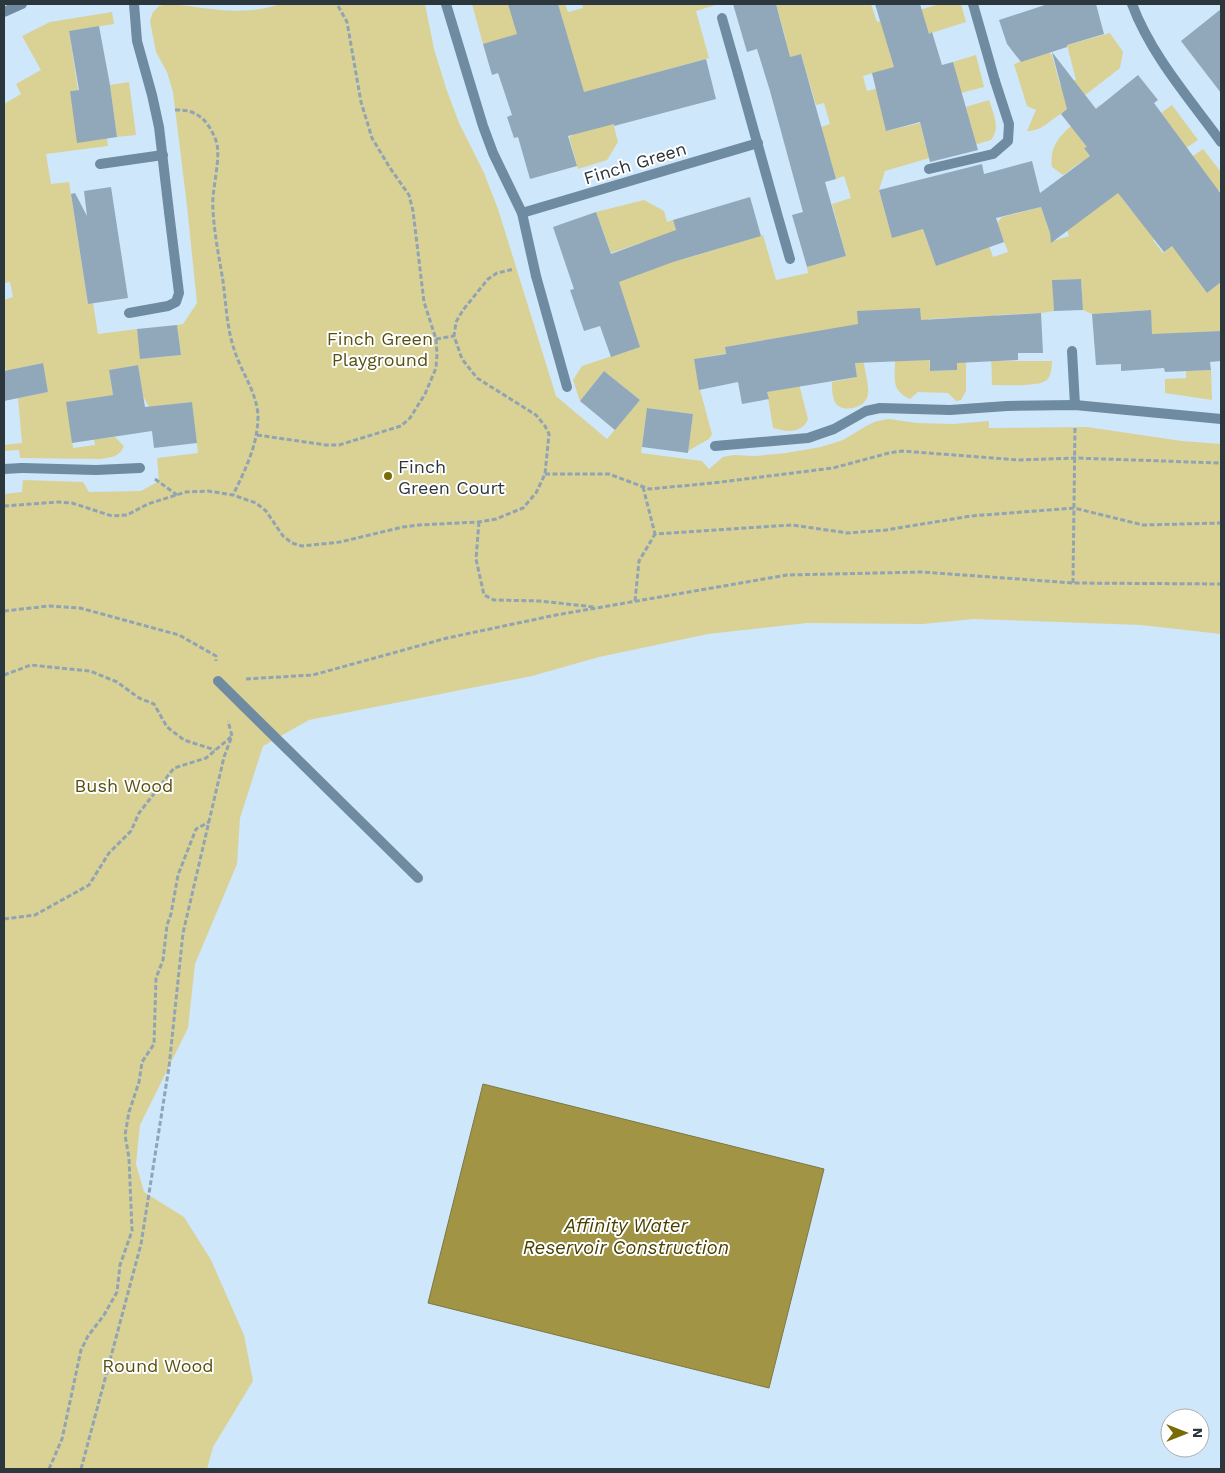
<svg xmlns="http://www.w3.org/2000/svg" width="1225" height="1473" viewBox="0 0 1225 1473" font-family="'Work Sans',sans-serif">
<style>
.green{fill:#dad195}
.water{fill:#a19444;stroke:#7e7842}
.building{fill:#91a8bb}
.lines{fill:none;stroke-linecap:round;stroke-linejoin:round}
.path{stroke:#90a4b3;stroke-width:3;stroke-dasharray:5 2.5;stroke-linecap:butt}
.service{stroke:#6f8ba1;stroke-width:10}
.minor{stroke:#6f8ba1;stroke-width:10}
.poi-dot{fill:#796c06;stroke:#fff;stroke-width:2}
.labels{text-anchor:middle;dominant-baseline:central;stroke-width:4;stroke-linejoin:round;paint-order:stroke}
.street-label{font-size:18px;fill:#2c363d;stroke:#fff}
.park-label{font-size:18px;fill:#585011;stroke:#fff}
.poi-label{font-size:18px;fill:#2c363d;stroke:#fff;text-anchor:start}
.water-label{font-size:19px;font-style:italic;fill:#4a4100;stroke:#fff}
</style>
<rect width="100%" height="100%" fill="#cee7fb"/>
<g class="green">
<path d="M170,4C211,8 240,17 281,4H425L434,49L446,88L459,123L484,173L498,209L556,396L607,439L640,400L604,371L580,401L573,380L582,366L639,347L631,320L612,284L653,269L643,242L611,253L596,212L644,200L664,211L667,222L673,220L684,259L763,235L776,280L808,273L807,267L846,256L832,204L851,198L844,176L836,179L821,127L830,124L824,103L816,105L801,54L773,62L786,40L776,4H871L877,22L940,4H961L966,22L928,34L894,67L863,76L867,91L897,83L886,131L920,123L927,150L974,137L966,107L989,100C993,113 1001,128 991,140L885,171L879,190L892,237L923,229L936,266L952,260L942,232L978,216L993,257L1008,252L997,223L1002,217L1041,207L1053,241L1069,236L1059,207L1108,199L1081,162L1063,175L1052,167C1047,136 1079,121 1100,105L1118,128L1121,197L1131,210L1155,191L1177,221L1153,240L1163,253L1190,232L1221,261L1197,280L1207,293L1221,282V331L1163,334L1153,347L1150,310L1092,314L1083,310L1081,279L1053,280L1054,311L1041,313L996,315L997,361H1052C1052,367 1051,376 1047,380C1039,387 1004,385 992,385L990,316L928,319L930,371L957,370L956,355H966V391L961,400L956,401L948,393L918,392L910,399C891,390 895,380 895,361L922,360L862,355C864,366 869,384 868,394C867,407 846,413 837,405C832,400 832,388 832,382L857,377L849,326L798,380L808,419C802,434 786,432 773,428L767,392L792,387L783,337L725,347L726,353L723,354L694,359L699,386L712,434L709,439L688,451L693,414L648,408L641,453L702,461L709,469L723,457L734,455L755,456L786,453L821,447L843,440L866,426L877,421L889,419L917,423L953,424L989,421V428L1087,427L1182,441L1221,444V634L1141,625L973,619L923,624L807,623L708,634L599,657L532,676L309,720L263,746L240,818L237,864L195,964L188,1028L140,1125L136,1164L144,1192L184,1217L211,1260L244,1335L253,1381L213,1447L207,1469H4V494L22,492L23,480L83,482L89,492L141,491L159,481L157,458L198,453L192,402L149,407L143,396L138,365L109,370L113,395L67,402L73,448L95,445L94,439L115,437L124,446C119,457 112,457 101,459L20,458L19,450L4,451V445L22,443L18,398L48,392L42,363L6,371L4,361V300L13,297L10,282L4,283V104L21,94L16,84L41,70L22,36L50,22L112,12L114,24L69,31L78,90L70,91L107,138L108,146L46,154L51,184L69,182L88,304L93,303L98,334L137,329L141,359L181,355L177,325L183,324L197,303L187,206L173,92L167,72L156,52L150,21L153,12L159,6Z"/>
<path d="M472,4H509L517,27L531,23L526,4H565L568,12L583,8L582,4H719L696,11L709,58L604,87L618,142L607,160L578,169L569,137L573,135L483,44Z"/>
<path d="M1110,33L1123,52L1120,68L1061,114C1048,121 1043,131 1027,131L1036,110L1027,106L1014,64L1049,52L1052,55L1060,85L1076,80L1067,45Z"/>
<path d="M976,55L984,87L961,93L953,62Z"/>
<path d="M129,82L136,135L117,137L110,85Z"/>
<path d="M1172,105L1198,140L1183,150L1174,131L1161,113Z"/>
<path d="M1203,149L1221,172V189L1215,193L1203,177L1206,174L1193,156Z"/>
<path d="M1211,370L1212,400L1165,393V379L1186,378V371Z"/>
</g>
<path class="water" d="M483,1084L824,1169L769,1388L428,1303Z"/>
<g class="building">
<path d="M508,4H558L584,92L706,59L716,99L614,126V124L568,136L577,166L530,179L518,137L514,138L507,117L512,115L498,73L492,75L483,44L517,34Z"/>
<path d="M733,4H776L790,57L801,54L836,179L825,182L846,256L807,267L792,215L803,212L770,91L757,49L747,52Z"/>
<path d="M875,4H920L929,34L932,32L942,65L953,62L978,150L930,162L920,122L886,131L872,73L894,67Z"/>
<path d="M1048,4H1096L1104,34L1067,45V47L1021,62L1007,44L999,20Z"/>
<path d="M1221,9V93L1181,41Z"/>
<path d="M99,26L110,85L117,137L77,143L70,91L79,90L69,31Z"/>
<path d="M1052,52L1096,109L1138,75L1158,100L1154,103L1221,194V282L1207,293L1172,246L1164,252L1118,193L1051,243L1050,233L1041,207L996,218L1004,242L936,266L923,229L892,238L879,190L982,164L984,174L1032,161L1040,193L1090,156L1084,148L1087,147L1061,114L1067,109Z"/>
<path d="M111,187L128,298L88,304L71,194L75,193L87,216L84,191Z"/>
<path d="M750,197L761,236L673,262L619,282L640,347L611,357L600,326L584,331L570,290L574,289L553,227L596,212L611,254L676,230L673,220Z"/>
<path d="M1081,279L1083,310L1054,311L1052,280Z"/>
<path d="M920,308L921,320L1041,313L1043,353H1018V360L957,363V370L930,371V360L855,363L857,377L767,392L769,399L742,404L738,382L699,390L694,359L726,354L725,347L858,324L857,311Z"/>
<path d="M1151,310L1152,334L1221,331V361L1210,362L1211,370L1165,372L1164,368L1121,371V364L1096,365L1092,314Z"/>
<path d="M177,325L181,355L140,359L137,329Z"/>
<path d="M43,363L48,392L4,401V371Z"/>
<path d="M138,365L145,407L192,402L197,443L154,448L152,431L72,443L66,402L113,395L109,370Z"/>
<path d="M604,371L640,400L615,430L580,401Z"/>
<path d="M647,408L693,414L688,453L642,447Z"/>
</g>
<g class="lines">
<g class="path">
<path d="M175,110C196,109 207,119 215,138C223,155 211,189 213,209C214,233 219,257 223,281C226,304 227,330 235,352C242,373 257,393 258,416C258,445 245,470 233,495"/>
<path d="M436,339L454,336"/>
<path d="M257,435L326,445H339L401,426L410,418L425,394L436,368L437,354L436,339L424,302L413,211L409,195L390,168L372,138L361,102L347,22L337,4"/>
<path d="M545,474H609L649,489L713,483L833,468L889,453L902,451L1019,460L1075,458L1221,463"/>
<path d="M155,479L177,495"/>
<path d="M643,487L655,534L792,525L848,533L886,530L971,516L1074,508L1143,525L1221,523"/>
<path d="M4,506L58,502L72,503L112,516L127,515L148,504L186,492L208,491L233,495L256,503L266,511L283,536L292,543L302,546L340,542L403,527L419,525L479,522L496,519L523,508L536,493L545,474L549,434L545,426L536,415L477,378L462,359L454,336L456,322L463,310L488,279L497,273L514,269"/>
<path d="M479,522L476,559L484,595L494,600L540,601L594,607"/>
<path d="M1073,583L1075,426"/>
<path d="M635,601L639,561L655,534"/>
<path d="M4,611L49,606L80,608L179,635L216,656V661"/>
<path d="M4,675L31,665L90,671L117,682L139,698L154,704L167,727L184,740L215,750"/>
<path d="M246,679L313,675L447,638L556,615L787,575L922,572L1073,583L1221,584"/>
<path d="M4,919L35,915L89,885L109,853L131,831L139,813L174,768L206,758L231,737"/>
<path d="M49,1469L62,1439L81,1350L88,1336L104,1315L117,1292L120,1265L132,1231L129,1158L125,1135L129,1112L139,1082L142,1062L154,1044L156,978L163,960L167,925L171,914L178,875L196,829L209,822"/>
<path d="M81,1469L141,1244L169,1067L183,933L224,757L232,736L228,721"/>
</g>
<g class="service">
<path d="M722,18L738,74"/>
<path d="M100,164L163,155"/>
<path d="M929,169L993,154L1008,141L1009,124L995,81"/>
<path d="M776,210L790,259"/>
<path d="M536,276L567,387"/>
<path d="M129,313L168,306L176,302L179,293L169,212"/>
<path d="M715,446L808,438L834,429L866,411L880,408L950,410L1007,406"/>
<path d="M22,468L96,470L140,468"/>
<path d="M218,681L418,878"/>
</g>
<g class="minor">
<path d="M134,4L137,41L152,95L159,127L169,212"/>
<path d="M446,4L483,126L493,153L522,213L536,276"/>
<path d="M973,4L995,81"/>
<path d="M1132,4C1151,55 1189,98 1221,142"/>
<path d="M4,12L22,4"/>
<path d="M738,74L776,210"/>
<path d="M522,213L758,143"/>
<path d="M1072,351L1075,405"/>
<path d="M1007,406L1075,405L1221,419"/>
<path d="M4,469L22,468"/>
</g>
</g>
<circle class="poi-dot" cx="388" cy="476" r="5"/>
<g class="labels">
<g class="street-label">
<text transform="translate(635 163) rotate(-17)">Finch Green</text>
</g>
<g class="park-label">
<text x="380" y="338">Finch Green<tspan x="380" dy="21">Playground</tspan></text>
<text x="124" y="785">Bush Wood</text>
<text x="158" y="1365">Round Wood</text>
</g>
<g class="poi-label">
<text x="398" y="466">Finch<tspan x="398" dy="21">Green Court</tspan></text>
</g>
<g class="water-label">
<text x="626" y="1225">Affinity Water<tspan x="626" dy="22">Reservoir Construction</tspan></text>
</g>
</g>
<rect width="1225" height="1473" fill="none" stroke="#2c363d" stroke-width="10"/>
<g transform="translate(1185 1433) rotate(90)"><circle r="24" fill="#ffffff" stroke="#abafb1"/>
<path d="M0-4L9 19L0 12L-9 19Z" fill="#796c06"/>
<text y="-8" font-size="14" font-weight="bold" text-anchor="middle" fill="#2c363d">N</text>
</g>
</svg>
